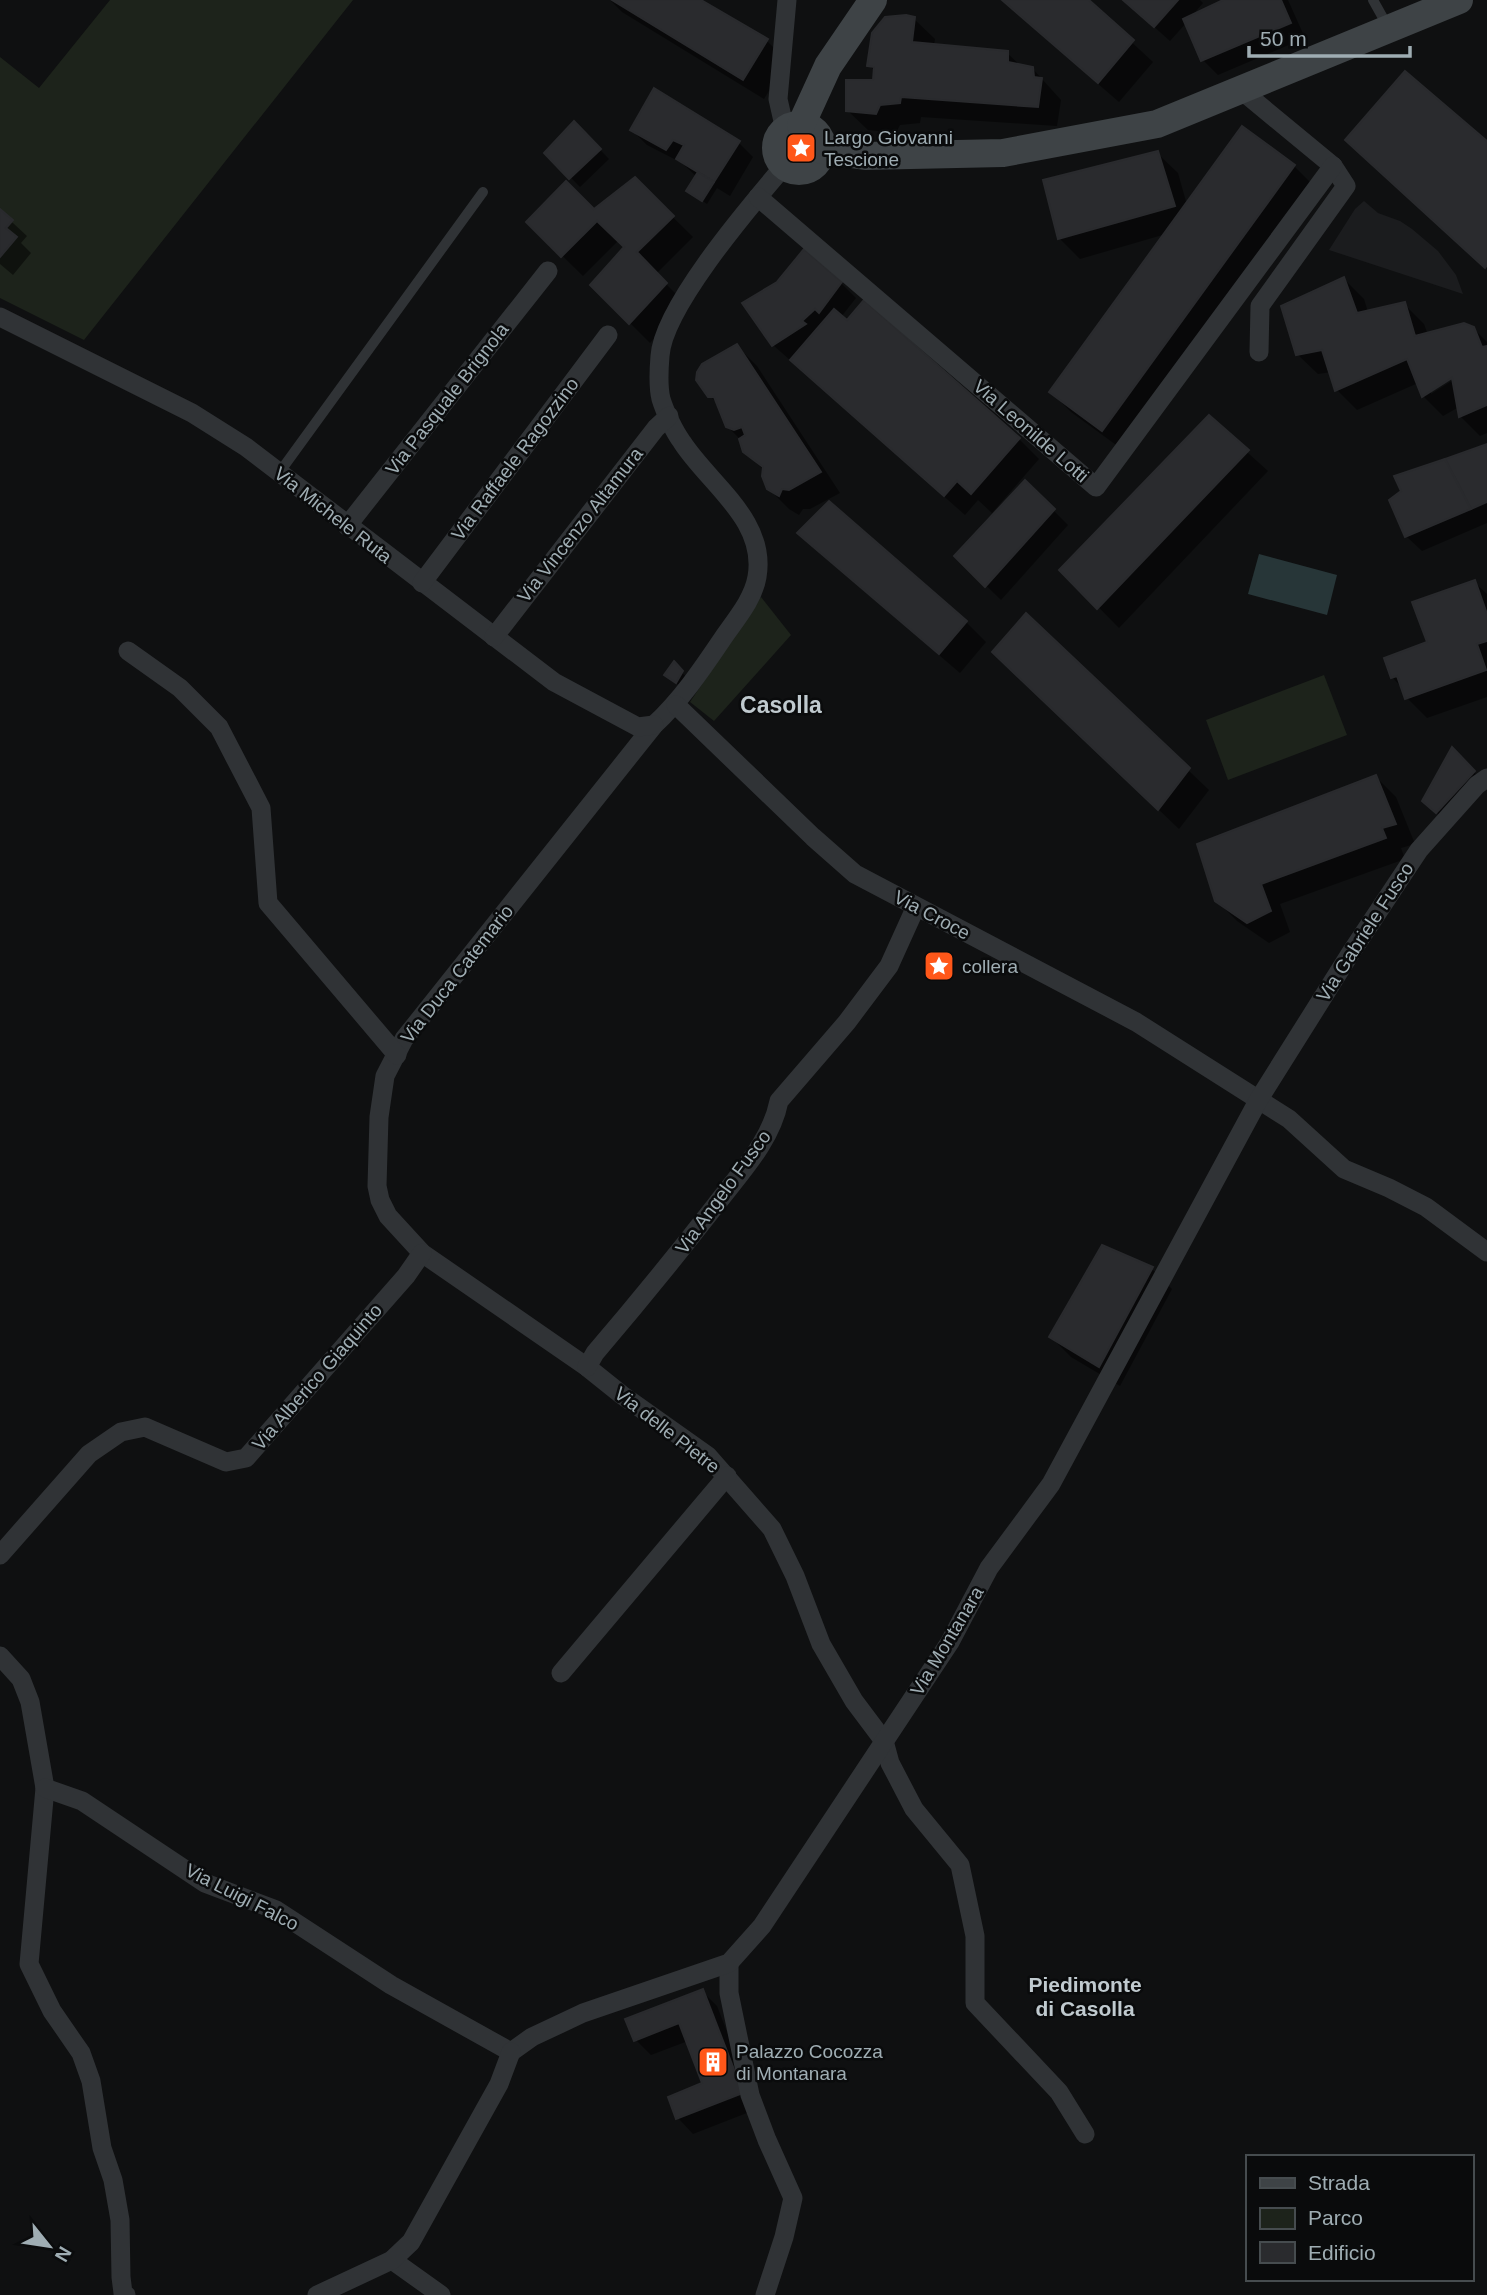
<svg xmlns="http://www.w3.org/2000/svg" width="1487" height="2295" viewBox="0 0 1487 2295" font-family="Arial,sans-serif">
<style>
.built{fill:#1b1c1e}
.green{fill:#1d231b}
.water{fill:#273638}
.shadow{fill:#0007;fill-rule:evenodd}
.building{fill:#2a2b2e;stroke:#292a2d;stroke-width:2}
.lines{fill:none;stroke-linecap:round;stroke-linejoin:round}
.lane{stroke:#303336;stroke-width:10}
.street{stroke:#303336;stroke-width:19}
.secondary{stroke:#3e4346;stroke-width:28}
.labels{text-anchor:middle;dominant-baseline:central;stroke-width:5;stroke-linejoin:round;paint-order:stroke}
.poi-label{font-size:19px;fill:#9fadb3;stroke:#0a0b0c;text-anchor:start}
.street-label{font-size:19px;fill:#9fadb3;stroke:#0a0b0c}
.neighbourhood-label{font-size:21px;font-weight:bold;fill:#c0cacf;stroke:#0a0b0c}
.quarter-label{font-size:23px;font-weight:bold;fill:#c0cacf;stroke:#0a0b0c}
</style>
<rect width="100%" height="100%" fill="#0f1011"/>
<path class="built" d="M1364,201L1378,213L1400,221L1412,229L1438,251L1456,275L1463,294L1329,250L1355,209Z"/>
<g class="green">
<path d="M110,0H353L84,340L0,298V57L39,88Z"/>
<path d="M761,597L791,635L714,721L690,702Z"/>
<path d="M1324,675L1347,735L1228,780L1206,720Z"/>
</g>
<path class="water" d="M1259,554L1337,575L1327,615L1248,594Z"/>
<g class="shadow">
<path d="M610,0H698L767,41L787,61L764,99L622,12Z"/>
<path d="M1001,0H1086L1153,62L1119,102Z"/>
<path d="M1124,0H1200L1203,3L1191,17L1225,0H1288L1305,38L1218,75L1203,60L1187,22L1170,41Z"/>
<path d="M914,19L935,39L934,45L1007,53L1021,66L1032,68L1061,100L1057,126L921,117L920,123L900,125L896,133L868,130L847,110L874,81L875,71L869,65Z"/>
<path d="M574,123L609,159L580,187L547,153Z"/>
<path d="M632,130L738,142L753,157L730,196L717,188L707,204L689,191L697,177L682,163L647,145Z"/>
<path d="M1157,153L1178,173L1187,205L1294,166L1314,186L1123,450L1071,412L1051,392L1166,234L1080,259L1060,239L1045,181Z"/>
<path d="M635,180L693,237L656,274L686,304L650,343L592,285L626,248L619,240L583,276L528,222L594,212Z"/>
<path d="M0,211L27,236L21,243L31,253L13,275L0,264Z"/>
<path d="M1344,279L1364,299L1368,312L1404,304L1424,324L1428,335L1473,328L1487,342V433L1480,436L1460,416L1459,407L1443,416L1423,396L1418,383L1357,410L1337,390L1331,372L1318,374L1297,354ZM1459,372L1461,375L1431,394V389Z"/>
<path d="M841,283L856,298L841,317L1019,439L1039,459L992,513L978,500L965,515L773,345Z"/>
<path d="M737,346L757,366L840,493L810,509H803L799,515L789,509L768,488L765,471L744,451L741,440L727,426L722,408L702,388Z"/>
<path d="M1209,418L1268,471L1119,628L1062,570Z"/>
<path d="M1487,446V523L1422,551L1406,536L1403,492Z"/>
<path d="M1025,482L1068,525L1001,600L956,556Z"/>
<path d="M800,533L966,622L986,642L960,673L820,553Z"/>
<path d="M1474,582L1487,594V697L1427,718L1407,698L1403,689L1392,677L1429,643Z"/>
<path d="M1026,616L1209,790L1179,829L1015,672Z"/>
<path d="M674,664L686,677L681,686L670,679Z"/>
<path d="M1452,750L1484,782L1447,822L1434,810Z"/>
<path d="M1376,777L1396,797L1415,844L1401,848L1405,859L1280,904L1290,932L1269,943L1237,921L1216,900Z"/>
<path d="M1152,1269L1172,1289L1120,1386L1071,1357L1051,1337Z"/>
<path d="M702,1991L717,2006L757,2109L693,2134L678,2118L670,2098L705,2084L688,2041L651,2055L636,2040Z"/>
</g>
<g class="building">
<path d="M612,0H701L768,39L743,80Z"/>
<path d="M1002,0H1089L1134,40L1098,83Z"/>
<path d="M1123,0H1178L1154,27Z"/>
<path d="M1223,0H1281L1291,23L1201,61L1183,19Z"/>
<path d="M906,15L915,17L912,42L1008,51V62L1033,67L1034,77L1042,78L1038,107L901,97L900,103L880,105L876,114L846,111V80H873L874,67L867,66L872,33L885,17Z"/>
<path d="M1405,71L1487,141V265L1485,268L1345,140Z"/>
<path d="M654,88L740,141L714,182L676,159L684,145L673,140L666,150L630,130Z"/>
<path d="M574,121L601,149L569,179L544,153Z"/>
<path d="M1242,126L1295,165L1102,431L1049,392Z"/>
<path d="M1158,151L1175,206L1058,239L1043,180Z"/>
<path d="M698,172L714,182L702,201L686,191Z"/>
<path d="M635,177L674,216L637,252L667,283L629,324L590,285L624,247L597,221L561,257L526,222L566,181L594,209Z"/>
<path d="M0,209L13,220L6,228L17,237L0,257Z"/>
<path d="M804,249L842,282L819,313L815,309L802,321L806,324L772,346L742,303L777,282Z"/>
<path d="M1344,277L1357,313L1405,302L1415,336L1464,323L1474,327L1482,347L1487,346V405L1459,417L1452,378L1422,397L1407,359L1335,391L1322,350L1296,355L1281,306Z"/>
<path d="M864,300L1020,438L971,494L957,481L944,496L790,360L834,309L847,320Z"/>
<path d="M737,344L821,472L789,490L782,489L779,496L767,489L762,476L763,467L743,452L739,439L745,435L742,427L734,430L726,427L714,397H708L696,380L697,372L702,364Z"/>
<path d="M1209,415L1249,450L1097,609L1059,570Z"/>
<path d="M1487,444V502L1471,509L1445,459Z"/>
<path d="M1445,459L1471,509L1405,537L1389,500L1401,491L1394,476Z"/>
<path d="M1025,480L1055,509L985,587L954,556Z"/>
<path d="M829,501L967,621L939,654L797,533Z"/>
<path d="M1475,580L1487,614V641L1477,644L1486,670L1405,699L1397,676L1391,678L1384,658L1427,642L1412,602Z"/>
<path d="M1026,613L1190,768L1158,810L992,652Z"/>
<path d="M674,661L683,671L676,683L664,675Z"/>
<path d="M1452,747L1475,771L1436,813L1422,801Z"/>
<path d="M1376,775L1396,824L1382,828L1386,838L1261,884L1271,911L1247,923L1215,901L1197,844Z"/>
<path d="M1102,1245L1153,1267L1099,1367L1049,1337Z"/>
<path d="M703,1989L743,2093L676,2119L668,2097L702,2083L679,2023L634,2041L625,2019Z"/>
</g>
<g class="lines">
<g class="lane">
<path d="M1373,0L1387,25"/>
<path d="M279,473L483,192"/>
</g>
<g class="street">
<path d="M1241,90L1333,166L1346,186L1260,306L1259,352"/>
<path d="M785,130L778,99L787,0"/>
<path d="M784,166C751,205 663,307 660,356C659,368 658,387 661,399C665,412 674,431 682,442C709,484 767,520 757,577C753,600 736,619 723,638C702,669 682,699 654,725L404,1039L385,1076L379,1117L377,1186L380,1200L388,1216L422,1253L587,1367L622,1395L708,1456L772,1529L795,1576L821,1644L854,1701L884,1741L890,1763L914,1809L960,1865L975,1936V2003L1059,2092L1085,2134"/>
<path d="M758,197L1096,487L1333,166"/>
<path d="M0,317L192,413L246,447L554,682L638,727L654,725"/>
<path d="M347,526L548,271"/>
<path d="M422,583L608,335"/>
<path d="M494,637L656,428L669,416"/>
<path d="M128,651L180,688L219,727L261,808L268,903L397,1055"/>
<path d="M676,705L813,837L855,874L1136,1022L1289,1119L1344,1169L1389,1188L1426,1207L1487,1252"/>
<path d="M587,1367L595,1353C636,1305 676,1256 715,1206C739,1174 771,1142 779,1101L847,1022L889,966L913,913L914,906"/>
<path d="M0,1555L89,1454L121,1432L145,1427L226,1462L246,1458L406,1276L422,1253"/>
<path d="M0,1656L21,1679L30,1702L45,1788L29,1964L52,2011L81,2053L91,2081L102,2148L113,2180L120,2220L121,2277L123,2293L126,2295"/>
<path d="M561,1673L727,1476"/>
<path d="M45,1788L82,1801L205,1883L276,1910L391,1985L511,2052"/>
<path d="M729,1963V1993L750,2095L767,2140L793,2198L784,2237L765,2295"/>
<path d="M511,2052L532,2037L583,2013L729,1963L762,1926L950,1642L989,1568L1051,1484L1259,1099L1350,954L1419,850L1477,785L1487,778"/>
<path d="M392,2260L441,2295"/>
<path d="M317,2295L392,2260L411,2242L499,2084L511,2052"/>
</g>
<g class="secondary">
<circle cx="799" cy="148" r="23"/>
<path d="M801,125L828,66L873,0"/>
<path d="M822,150L865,156L1003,153L1157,124L1459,0"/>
</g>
</g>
<defs>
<g id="sight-square" transform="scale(1.575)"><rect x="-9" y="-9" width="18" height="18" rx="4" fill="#ff5719" stroke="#0a0b0c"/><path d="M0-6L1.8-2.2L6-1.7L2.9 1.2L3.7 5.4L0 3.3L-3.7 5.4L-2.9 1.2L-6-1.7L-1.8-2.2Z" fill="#fff"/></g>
<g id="building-square" transform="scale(1.575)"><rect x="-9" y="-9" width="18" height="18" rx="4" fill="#ff5719" stroke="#0a0b0c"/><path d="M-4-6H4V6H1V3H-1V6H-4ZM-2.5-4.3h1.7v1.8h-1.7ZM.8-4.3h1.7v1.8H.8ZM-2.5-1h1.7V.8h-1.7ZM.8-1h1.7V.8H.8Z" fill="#fff"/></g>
</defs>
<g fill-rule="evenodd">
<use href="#sight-square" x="801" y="148"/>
<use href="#sight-square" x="939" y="966"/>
<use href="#building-square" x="713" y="2062"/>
</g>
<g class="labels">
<g class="poi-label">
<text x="824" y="137">Largo Giovanni<tspan x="824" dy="22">Tescione</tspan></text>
<text x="962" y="966">collera</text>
<text x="736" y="2051">Palazzo Cocozza<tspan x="736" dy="22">di Montanara</tspan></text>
</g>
<g class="street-label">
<text transform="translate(447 399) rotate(-52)">Via Pasquale Brignola</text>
<text transform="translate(1031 431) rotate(41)">Via Leonilde Lotti</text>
<text transform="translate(515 459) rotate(-53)">Via Raffaele Ragozzino</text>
<text transform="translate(333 515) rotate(38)">Via Michele Ruta</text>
<text transform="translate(580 525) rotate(-52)">Via Vincenzo Altamura</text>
<text transform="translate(932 915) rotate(28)">Via Croce</text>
<text transform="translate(1365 932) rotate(-57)">Via Gabriele Fusco</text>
<text transform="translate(457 974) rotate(-52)">Via Duca Catemario</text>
<text transform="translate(723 1192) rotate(-54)">Via Angelo Fusco</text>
<text transform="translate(317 1377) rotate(-49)">Via Alberico Giaquinto</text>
<text transform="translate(667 1430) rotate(38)">Via delle Pietre</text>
<text transform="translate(947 1641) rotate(-59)">Via Montanara</text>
<text transform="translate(242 1897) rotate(27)">Via Luigi Falco</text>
</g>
<g class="neighbourhood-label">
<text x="1085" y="1984">Piedimonte<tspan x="1085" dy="24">di Casolla</tspan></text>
</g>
<g class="quarter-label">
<text x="781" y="705">Casolla</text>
</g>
</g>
<rect x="1246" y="2155" width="228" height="126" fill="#0a0b0c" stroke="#464c4f" stroke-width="2"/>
<rect x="1260" y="2178" width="35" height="10" fill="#3e4346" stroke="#464c4f" stroke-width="2"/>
<text x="1308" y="2190" font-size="21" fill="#9fadb3">Strada</text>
<rect x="1260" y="2208" width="35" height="21" fill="#1d231b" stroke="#464c4f" stroke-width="2"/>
<text x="1308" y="2225" font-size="21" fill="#9fadb3">Parco</text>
<rect x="1260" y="2242" width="35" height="21" fill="#2a2b2e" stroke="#464c4f" stroke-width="2"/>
<text x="1308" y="2260" font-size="21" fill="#9fadb3">Edificio</text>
<g transform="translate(49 2246) rotate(120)" stroke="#0a0b0c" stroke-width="5" paint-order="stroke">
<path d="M0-5L12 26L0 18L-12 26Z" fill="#9fadb3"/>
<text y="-10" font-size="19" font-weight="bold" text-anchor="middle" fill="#9fadb3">N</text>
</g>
<path d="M1249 46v10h161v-10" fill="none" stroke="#9fadb3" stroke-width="3.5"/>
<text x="1260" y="46" font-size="21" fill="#9fadb3" stroke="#0a0b0c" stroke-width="5" paint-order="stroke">50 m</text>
</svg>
